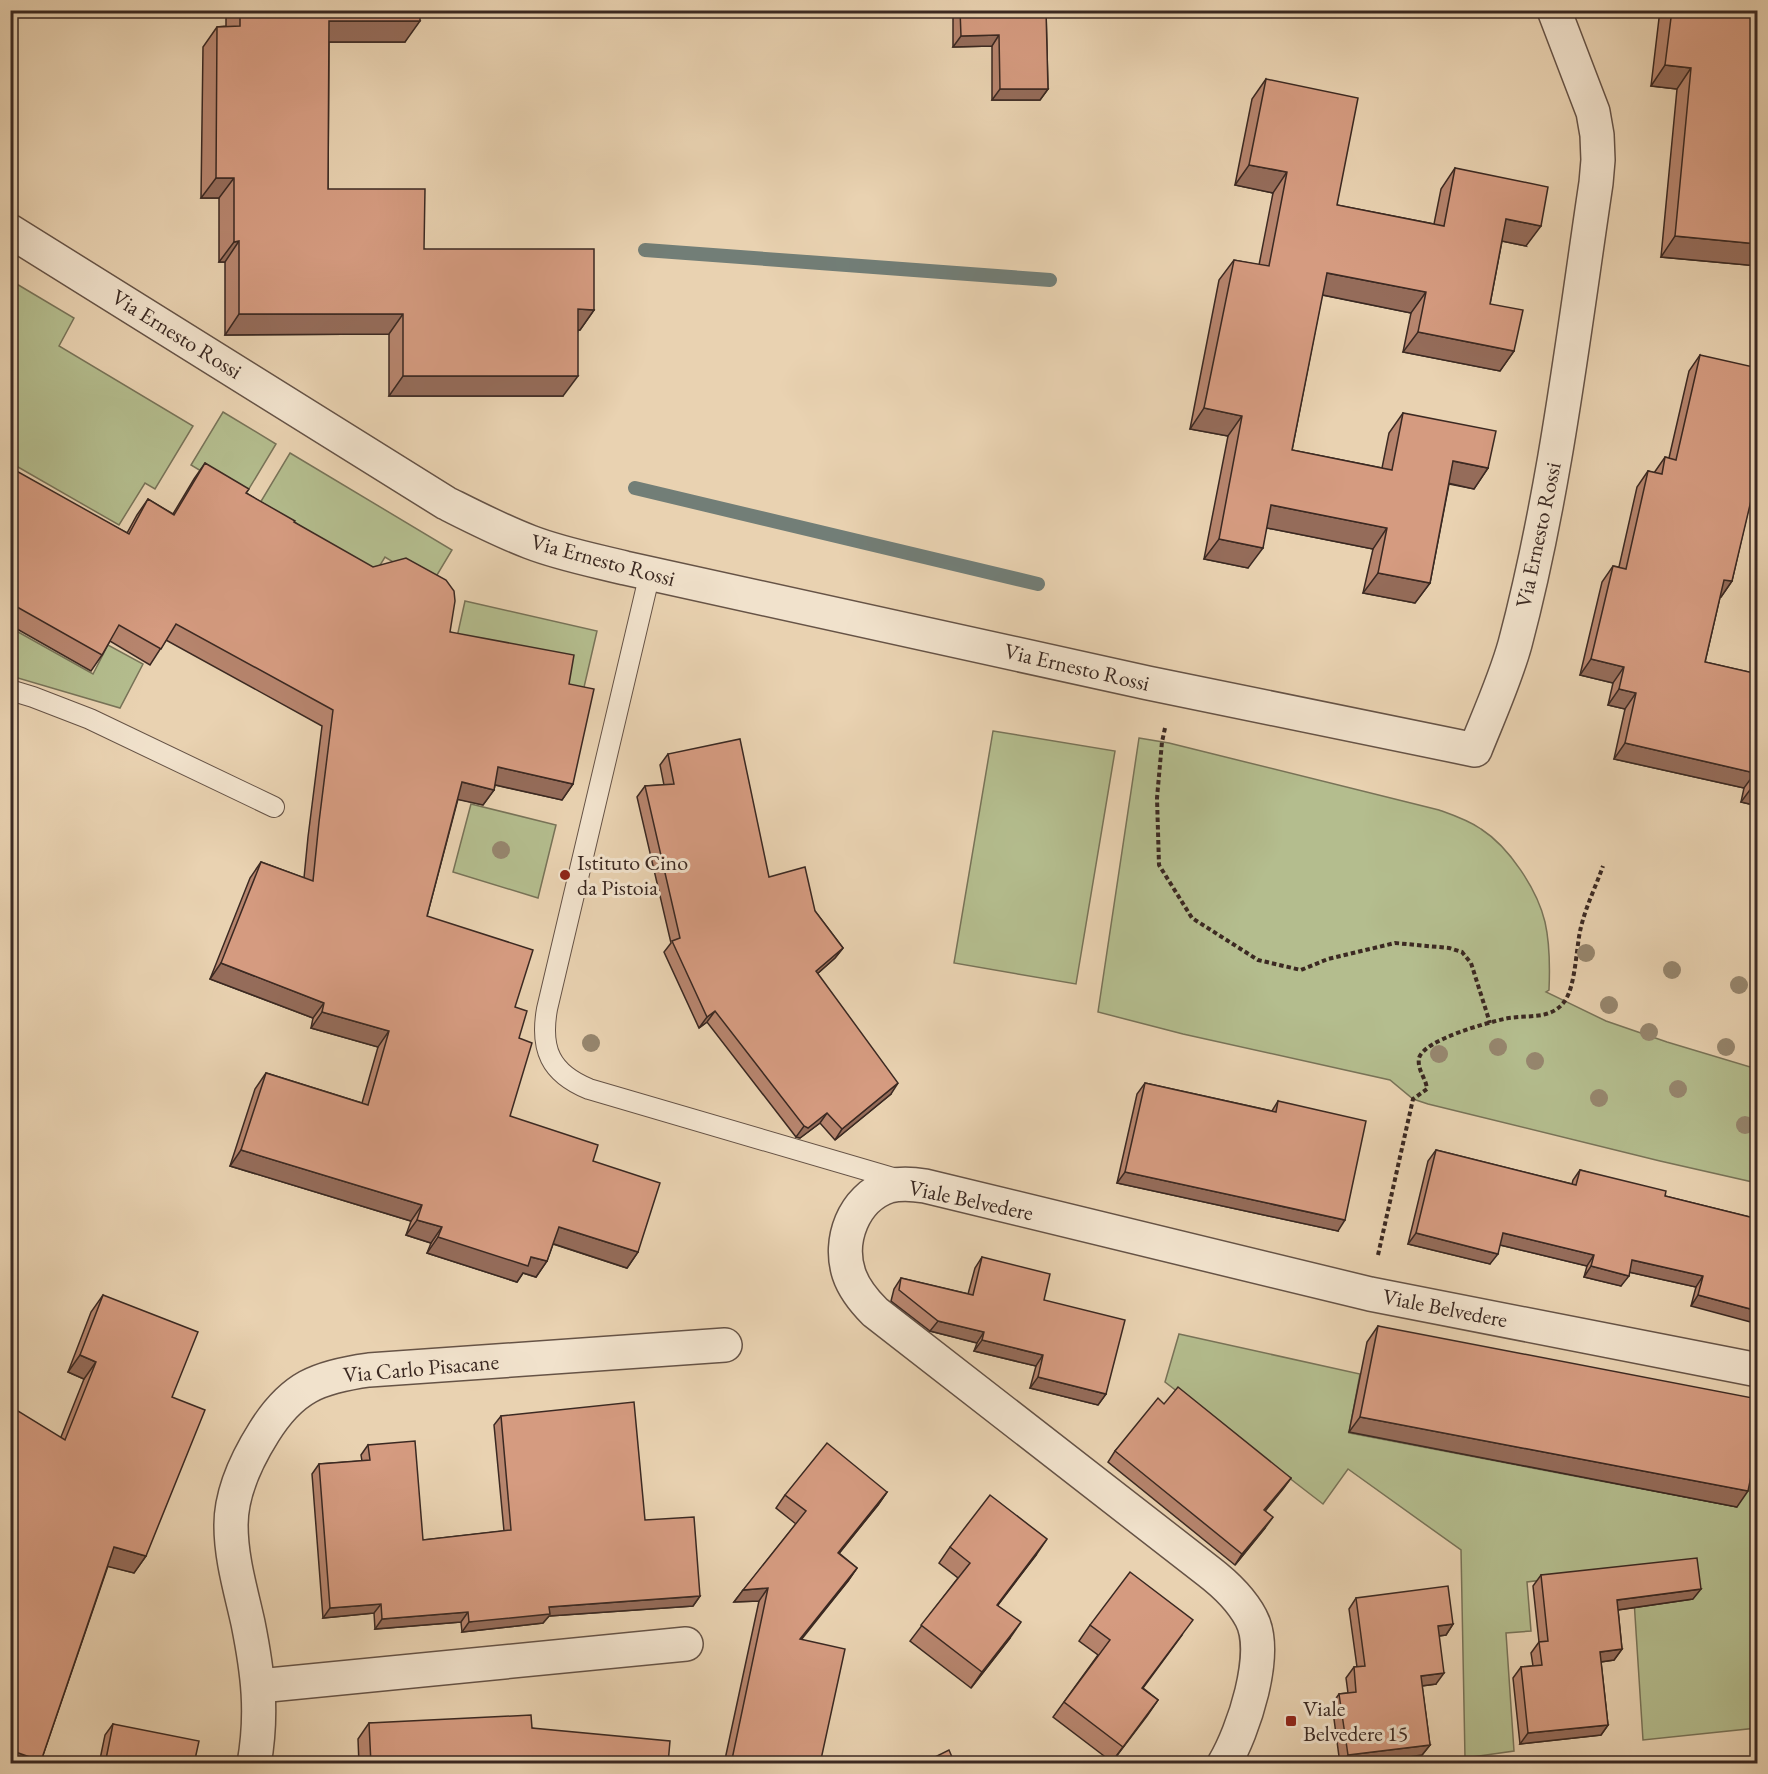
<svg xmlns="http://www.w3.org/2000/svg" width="1768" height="1774" viewBox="0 0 1768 1774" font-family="'EB Garamond',serif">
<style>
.green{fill:#b4bd8e;stroke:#787358;stroke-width:1.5}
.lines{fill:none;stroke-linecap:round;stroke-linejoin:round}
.stream{stroke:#727e77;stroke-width:14}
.service-casing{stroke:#665346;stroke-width:22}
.minor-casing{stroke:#665346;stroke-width:36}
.path{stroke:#3b2922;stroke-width:4;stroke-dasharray:4.5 3;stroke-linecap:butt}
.service{stroke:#f1e2cc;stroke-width:20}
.minor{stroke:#f1e2cc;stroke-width:33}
.tree{fill:#96866e}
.wall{fill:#b7856e;stroke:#3b2922;stroke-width:1.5}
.shaded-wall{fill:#956c5a;stroke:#3b2922;stroke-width:1.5}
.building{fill:#d59b80;stroke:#3b2922;stroke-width:1.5}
.poi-dot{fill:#8f2418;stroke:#f1e2cc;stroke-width:2}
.labels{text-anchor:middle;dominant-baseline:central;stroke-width:6;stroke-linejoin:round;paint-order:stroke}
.street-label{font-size:22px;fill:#3b2922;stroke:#f1e2cc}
.poi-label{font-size:22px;fill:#3b2922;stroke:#f1e2cc;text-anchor:start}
</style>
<rect width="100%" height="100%" fill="#e9d2b1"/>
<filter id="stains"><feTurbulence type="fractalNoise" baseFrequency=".00333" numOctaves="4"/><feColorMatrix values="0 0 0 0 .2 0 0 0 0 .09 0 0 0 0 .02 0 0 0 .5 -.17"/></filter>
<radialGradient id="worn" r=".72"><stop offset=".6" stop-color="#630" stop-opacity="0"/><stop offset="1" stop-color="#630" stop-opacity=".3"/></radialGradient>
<g class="green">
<path d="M10,280L74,318L59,346L193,426L155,489L145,483L119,525L11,463Z"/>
<path d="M223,412L276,444L244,497L191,465Z"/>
<path d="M290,453L452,550L431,585L385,557L374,575L260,503Z"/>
<path d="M465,601L597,631L582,696L457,637Z"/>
<path d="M11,628L93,674L108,645L143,664L120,708L11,676Z"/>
<path d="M993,731L1115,751L1076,984L954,963Z"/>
<path d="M1139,738L1169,743L1439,810C1453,815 1468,820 1481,829C1509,847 1537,889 1545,922C1550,944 1550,967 1549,990L1546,992L1606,1021L1667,1042L1757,1069V1183L1660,1161L1428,1104L1413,1099L1390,1080L1183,1034L1098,1012Z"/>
<path d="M471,804L556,825L538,898L453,872Z"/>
<path d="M1179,1334L1360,1374L1349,1433L1737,1507L1757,1417V1728L1643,1740L1632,1569L1527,1582L1531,1631L1506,1633L1514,1751L1465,1758L1461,1550L1348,1469L1323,1504L1165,1382Z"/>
</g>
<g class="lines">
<g class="stream">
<path d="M645,250L1050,280"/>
<path d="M635,488L1038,584"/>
</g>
<g class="service-casing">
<g id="service">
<path d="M650,573L547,1009C540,1049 550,1073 589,1089L900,1180"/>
<path d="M10,690L33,697L90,719L274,807"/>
</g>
</g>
<g class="minor-casing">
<g id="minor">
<path d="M10,231L446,503C474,517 501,531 530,542C561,554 593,560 625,568L1148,683L1475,750C1489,715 1505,680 1515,644C1555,493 1573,337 1596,183L1598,160L1597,135L1593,112L1554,10"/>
<path d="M259,1686L686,1644"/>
<path d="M254,1764C263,1713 258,1673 248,1623C241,1591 231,1559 231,1525C231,1491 247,1459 264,1432C292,1387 318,1377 369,1370L725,1345"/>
<path d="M1224,1764C1243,1732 1270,1653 1251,1618C1241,1599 1225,1584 1208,1571L875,1312C864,1301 854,1289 849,1274C838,1241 853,1198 889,1186C901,1183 913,1184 925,1186L1370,1294L1758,1370"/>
</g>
</g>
<g class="path">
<path d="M1165,728L1162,742L1157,798L1159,865L1192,918L1258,960L1301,970L1328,959L1395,943L1449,948L1462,952L1471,963L1490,1023"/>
<path d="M1378,1255L1413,1099L1427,1089C1426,1078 1417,1070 1419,1058C1424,1040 1486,1023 1504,1019C1525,1014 1550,1021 1564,1002C1576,987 1576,946 1581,927C1586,906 1596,886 1603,866"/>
</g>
<use href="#service" class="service"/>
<use href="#minor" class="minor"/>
</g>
<g class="tree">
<circle cx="501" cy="850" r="9"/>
<circle cx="1586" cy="953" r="9"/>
<circle cx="1672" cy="970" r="9"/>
<circle cx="1739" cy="985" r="9"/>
<circle cx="1609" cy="1005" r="9"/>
<circle cx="1649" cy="1032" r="9"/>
<circle cx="591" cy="1043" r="9"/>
<circle cx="1498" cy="1047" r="9"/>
<circle cx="1726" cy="1047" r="9"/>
<circle cx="1439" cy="1054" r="9"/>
<circle cx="1535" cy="1061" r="9"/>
<circle cx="1678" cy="1089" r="9"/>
<circle cx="1599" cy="1098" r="9"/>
<circle cx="1745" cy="1125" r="9"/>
</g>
<g class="wall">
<path d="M226,10H420L405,42H329L328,189L424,249L594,310L580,330H578L563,396H389V334L225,335V262H219V198H201L203,47L217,27L226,26Z"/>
<path d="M953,10H1046L1048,89L1040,100H992V46L953,47Z"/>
<path d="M1660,10H1758V266L1661,257L1677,89L1651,86Z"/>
<path d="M1266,79L1337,205L1434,224L1441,189L1455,168L1526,246L1502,241L1490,304L1514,351L1500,371L1403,352L1411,313L1322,295L1292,450L1382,468L1389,433L1403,413L1488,468L1474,489L1449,484L1430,583L1415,603L1363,593L1373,549L1267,528L1248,568L1204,559L1228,436L1190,429L1219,280L1234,260L1259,265L1273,193L1235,185L1252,99Z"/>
<path d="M1700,355L1753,489L1732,581L1721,597H1720L1705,662L1758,674V806L1741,802L1744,788L1614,759L1625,709L1608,705L1613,683L1580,675L1602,582L1613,566L1619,567L1637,487L1648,471L1654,473L1665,457L1669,458L1689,371Z"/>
<path d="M205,463L246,493L294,522L450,632L569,684L573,784L562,800L495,785L494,790L483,805L458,799L427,916L515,1007L519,1038L510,1116L593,1161L638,1252L627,1268L553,1244L547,1261L536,1277L523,1273L517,1282L427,1253L431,1243L406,1235L411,1221L230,1166L255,1089L266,1073L362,1103L378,1047L311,1028L313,1018L210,979L250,878L261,862L304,878L308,837L322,726L166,640L150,665L110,641L102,655L91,671L10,625V472L127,533L137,515L148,499L173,514L194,479Z"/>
<path d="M668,754L769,877L815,911L843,948L835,958L817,974L891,1094L835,1140L820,1123L800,1138L796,1137L707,1022L699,1028L664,952L671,943L637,797L645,786L664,785L660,765Z"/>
<path d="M1145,1083L1272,1111L1278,1101L1338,1231L1117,1183L1137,1094Z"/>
<path d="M1436,1150L1572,1184L1573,1180L1580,1170L1665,1196L1758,1219L1691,1306L1696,1287L1629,1272L1621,1286L1584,1277L1587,1266L1500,1245L1490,1264L1408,1244L1428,1161Z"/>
<path d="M982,1257L1044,1300L1106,1394L1098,1405L1030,1388L1036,1366L974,1351L977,1343L930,1331L891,1301L894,1289L901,1278L968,1294L975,1268Z"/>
<path d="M103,1295L172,1397L146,1556L134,1573L108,1566L41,1761L40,1764H10L61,1437L84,1379L68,1372L91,1312Z"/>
<path d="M1378,1326L1737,1507L1349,1432L1367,1342Z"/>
<path d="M1164,1404L1291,1478L1265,1511V1528L1235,1565L1108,1462L1115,1451Z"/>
<path d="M501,1416L645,1520L700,1596L693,1606L549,1616L543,1623L462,1632L461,1622L375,1629L374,1613L323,1618L312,1474L319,1464L362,1461L361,1455L368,1445L423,1540L504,1531L494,1425Z"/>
<path d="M887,1492L878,1505L839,1553L857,1568L848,1581L801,1640L820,1764H724L759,1601L734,1602L796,1524L776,1508L785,1495Z"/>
<path d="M950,1547L1036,1555L998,1605L1010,1638L971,1688L910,1641L958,1578L939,1563Z"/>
<path d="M1541,1575L1693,1599L1618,1610L1622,1649L1614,1660L1601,1662L1608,1725L1601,1735L1520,1744L1513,1678L1521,1667L1533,1666L1531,1653L1539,1642L1533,1586Z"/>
<path d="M1356,1598L1453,1624L1446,1635L1439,1636L1436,1684L1422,1686L1430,1745L1422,1755L1361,1764H1340L1332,1704L1339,1694L1348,1693L1346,1678L1354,1667H1357L1349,1609Z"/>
<path d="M1090,1625L1182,1635L1143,1688L1158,1700L1112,1762L1053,1717L1098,1655L1079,1641Z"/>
<path d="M369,1723L532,1728L668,1764H359L358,1739Z"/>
<path d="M113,1724L194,1764H99L105,1735Z"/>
</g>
<g class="shaded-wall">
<path d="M329,21H420L405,42H315Z"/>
<path d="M999,35L992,46L953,47L961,36Z"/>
<path d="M1665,65L1691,68L1677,89L1651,86Z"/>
<path d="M1000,89H1048L1040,100H992Z"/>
<path d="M1249,165L1287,172L1273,193L1235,185Z"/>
<path d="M216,178H234L219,198H201Z"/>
<path d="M1506,219L1541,226L1526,246L1492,239Z"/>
<path d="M1675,236L1758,244V266L1661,257Z"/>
<path d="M239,241L225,262H219L234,242Z"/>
<path d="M1327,273L1426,292L1411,313L1313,293Z"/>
<path d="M578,309L594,310L580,330H564Z"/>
<path d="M239,314H403L389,334L225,335Z"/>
<path d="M1418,332L1514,351L1500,371L1403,352Z"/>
<path d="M403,376H578L563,396H389Z"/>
<path d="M1204,408L1242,416L1228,436L1190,429Z"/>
<path d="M1453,461L1488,468L1474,489L1439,481Z"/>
<path d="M1757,471L1758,490L1746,487Z"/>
<path d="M1271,505L1387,528L1373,549L1257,526Z"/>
<path d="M1219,539L1263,548L1248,568L1204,559Z"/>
<path d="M1378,573L1430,583L1415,603L1363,593Z"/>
<path d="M1724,580L1732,581L1721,597L1713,596Z"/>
<path d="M1591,659L1624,667L1613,683L1580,675Z"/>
<path d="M1619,689L1636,693L1625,709L1608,705Z"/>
<path d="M1625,743L1755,773L1744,788L1614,759Z"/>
<path d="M498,767L573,784L562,800L487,783Z"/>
<path d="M462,782L494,790L483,805L451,798Z"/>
<path d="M1752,787L1758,788V806L1741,802Z"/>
<path d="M843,948L835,958L808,982L816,971Z"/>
<path d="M221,963L324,1003L313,1018L210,979Z"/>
<path d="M715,1011L707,1022L699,1028L707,1017Z"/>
<path d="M322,1012L389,1031L378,1047L311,1028Z"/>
<path d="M898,1083L891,1094L835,1140L842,1129Z"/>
<path d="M827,1113L820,1123L800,1138L796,1137L804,1126Z"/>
<path d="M241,1150L422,1205L411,1221L230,1166Z"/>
<path d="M1125,1172L1345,1220L1338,1231L1117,1183Z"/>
<path d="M417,1220L442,1227L431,1243L406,1235Z"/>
<path d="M559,1227L638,1252L627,1268L548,1242Z"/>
<path d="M1416,1233L1498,1254L1490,1264L1408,1244Z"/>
<path d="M1503,1233L1594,1255L1587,1266L1496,1244Z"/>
<path d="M438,1237L531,1257L547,1261L536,1277L523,1273L517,1282L427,1253Z"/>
<path d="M1632,1260L1703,1276L1696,1287L1624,1271Z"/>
<path d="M1591,1266L1629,1276L1621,1286L1584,1277Z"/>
<path d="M1698,1295L1758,1311V1324L1691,1306Z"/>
<path d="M938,1321L984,1332L977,1343L930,1331Z"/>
<path d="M982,1340L1043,1355L1036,1366L974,1351Z"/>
<path d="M80,1355L96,1362L84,1379L68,1372Z"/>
<path d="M1038,1377L1106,1394L1098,1405L1030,1388Z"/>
<path d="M1360,1417L1748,1491L1737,1507L1349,1432Z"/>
<path d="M1291,1478L1283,1489L1257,1521L1264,1510Z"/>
<path d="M887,1492L878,1505L829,1566L838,1553Z"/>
<path d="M1273,1517L1265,1528L1235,1565L1242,1554Z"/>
<path d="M1047,1539L1036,1555L986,1620L997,1605Z"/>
<path d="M114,1547L146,1556L134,1573L102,1565Z"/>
<path d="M857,1568L848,1581L790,1652L800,1639Z"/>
<path d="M768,1588L759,1601L734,1602L743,1590Z"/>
<path d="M1701,1589L1693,1599L1610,1611L1617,1600Z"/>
<path d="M700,1596L693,1606L549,1616L543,1623L462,1632L469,1622L549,1607Z"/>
<path d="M381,1604L374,1613L323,1618L330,1608Z"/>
<path d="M468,1612L461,1622L375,1629L382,1619Z"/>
<path d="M1021,1622L1010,1638L971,1688L982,1672Z"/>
<path d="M1453,1624L1446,1635L1430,1637L1438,1626Z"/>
<path d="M1622,1649L1614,1660L1593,1663L1600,1652Z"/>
<path d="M1444,1673L1436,1684L1413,1687L1421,1676Z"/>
<path d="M1158,1700L1147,1716L1112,1762L1123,1747Z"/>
<path d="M1608,1725L1601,1735L1520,1744L1528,1733Z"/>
<path d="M1430,1745L1422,1755L1361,1764H1342L1348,1755Z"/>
<path d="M10,1750L41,1761L40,1764H10Z"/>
</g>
<g class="building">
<path d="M240,10H420V21H329L328,189H425L424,249H594V310L578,309V376H403V314H239V241L234,242V178H216L217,27L240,26Z"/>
<path d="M960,10H1046L1048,89H1000L999,35L961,36Z"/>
<path d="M1672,10H1758V244L1675,236L1691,68L1665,65Z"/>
<path d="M1266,79L1358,98L1337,205L1444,226L1455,168L1548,187L1541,226L1506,219L1490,304L1523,310L1514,351L1418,332L1426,292L1327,273L1292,450L1392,470L1403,413L1496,431L1488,468L1453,461L1430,583L1378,573L1387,528L1271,505L1263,548L1219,539L1242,416L1204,408L1234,260L1269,266L1287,172L1249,165Z"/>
<path d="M1700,355L1758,368V471L1732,581L1724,580L1705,662L1758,674V788L1752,787L1755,773L1625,743L1636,693L1619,689L1624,667L1591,659L1613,566L1626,569L1648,471L1662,474L1665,457L1676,460Z"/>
<path d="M205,463L249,489L246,493L295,521L294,522L373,567L406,558L446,580L454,591L455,601L450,632L574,655L569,684L594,689L573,784L498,767L494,790L462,782L427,916L533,950L515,1007L527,1011L519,1038L532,1043L510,1116L598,1145L593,1161L660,1183L638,1252L559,1227L547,1261L531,1257L528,1266L438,1237L442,1227L417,1220L422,1205L241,1150L266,1073L368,1105L389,1031L322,1012L324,1003L221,963L261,862L313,881L319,822L333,710L176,624L161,649L119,625L102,655L10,603V473L13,469L129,534L148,499L174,515Z"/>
<path d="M740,739L769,877L805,867L815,911L843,948L816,971L898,1083L842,1129L827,1113L808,1128L804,1126L715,1011L707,1017L672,941L680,938L645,786L674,784L668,754Z"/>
<path d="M1145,1083L1276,1112L1278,1101L1366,1121L1345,1220L1125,1172Z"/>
<path d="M1436,1150L1576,1185L1580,1170L1666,1191L1665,1196L1758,1219V1311L1698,1295L1703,1276L1632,1260L1629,1276L1591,1266L1594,1255L1503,1233L1498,1254L1416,1233Z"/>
<path d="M982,1257L1050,1274L1044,1300L1125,1320L1106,1394L1038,1377L1043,1355L982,1340L984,1332L938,1321L899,1290L901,1278L973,1295Z"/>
<path d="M103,1295L198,1332L172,1397L205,1410L146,1556L114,1547L41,1761L10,1750V1406L65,1440L96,1362L80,1355Z"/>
<path d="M1378,1326L1758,1399V1443L1748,1491L1360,1417Z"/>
<path d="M1178,1387L1291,1478L1264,1510L1273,1517L1242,1554L1115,1451L1158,1398L1164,1404Z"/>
<path d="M634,1402L645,1520L694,1517L700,1596L549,1607L550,1614L469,1622L468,1612L382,1619L381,1604L330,1608L319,1464L370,1460L368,1445L415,1441L423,1540L511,1530L501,1416Z"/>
<path d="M827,1443L887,1492L838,1553L857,1568L800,1639L845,1649L820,1764H731L768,1588L743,1590L806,1511L785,1495Z"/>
<path d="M990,1495L1047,1539L997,1605L1021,1622L982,1672L921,1625L970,1563L950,1547Z"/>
<path d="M1697,1558L1701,1589L1617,1600L1622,1649L1600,1652L1608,1725L1528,1733L1521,1667L1542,1665L1539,1642L1548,1641L1541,1575Z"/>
<path d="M1130,1572L1193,1620L1142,1688L1158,1700L1123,1747L1064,1702L1110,1640L1090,1625Z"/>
<path d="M1448,1586L1453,1624L1438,1626L1444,1673L1421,1676L1430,1745L1348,1755L1339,1694L1356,1692L1354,1667L1365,1666L1356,1598Z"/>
<path d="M531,1715L532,1728L670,1741L668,1764H371L369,1723Z"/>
<path d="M113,1724L199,1741L194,1764H105Z"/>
<path d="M949,1750L955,1764H921Z"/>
</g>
<g class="poi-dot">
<circle cx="565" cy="875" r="6"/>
<rect x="1285" y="1715" width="12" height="12" rx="3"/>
</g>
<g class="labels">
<g class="street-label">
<text transform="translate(177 334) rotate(32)">Via Ernesto Rossi</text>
<text transform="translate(1538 535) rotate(-78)">Via Ernesto Rossi</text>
<text transform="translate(603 560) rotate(15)">Via Ernesto Rossi</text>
<text transform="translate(1077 667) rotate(13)">Via Ernesto Rossi</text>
<text transform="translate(971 1200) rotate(12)">Viale Belvedere</text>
<text transform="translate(1445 1308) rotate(11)">Viale Belvedere</text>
<text transform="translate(421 1368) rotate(-5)">Via Carlo Pisacane</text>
</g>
<g class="poi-label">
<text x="577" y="862">Istituto Cino<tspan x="577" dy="25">da Pistoia</tspan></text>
<text x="1303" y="1708">Viale<tspan x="1303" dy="25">Belvedere 15</tspan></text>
</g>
</g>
<rect width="1768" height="1774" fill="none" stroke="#e9d2b1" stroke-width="36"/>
<rect x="12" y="12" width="1744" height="1750" fill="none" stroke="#3b2922" stroke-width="3"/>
<rect x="18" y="18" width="1732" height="1738" fill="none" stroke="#3b2922" stroke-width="1.5"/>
<rect width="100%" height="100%" filter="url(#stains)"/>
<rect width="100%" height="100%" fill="url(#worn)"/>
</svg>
